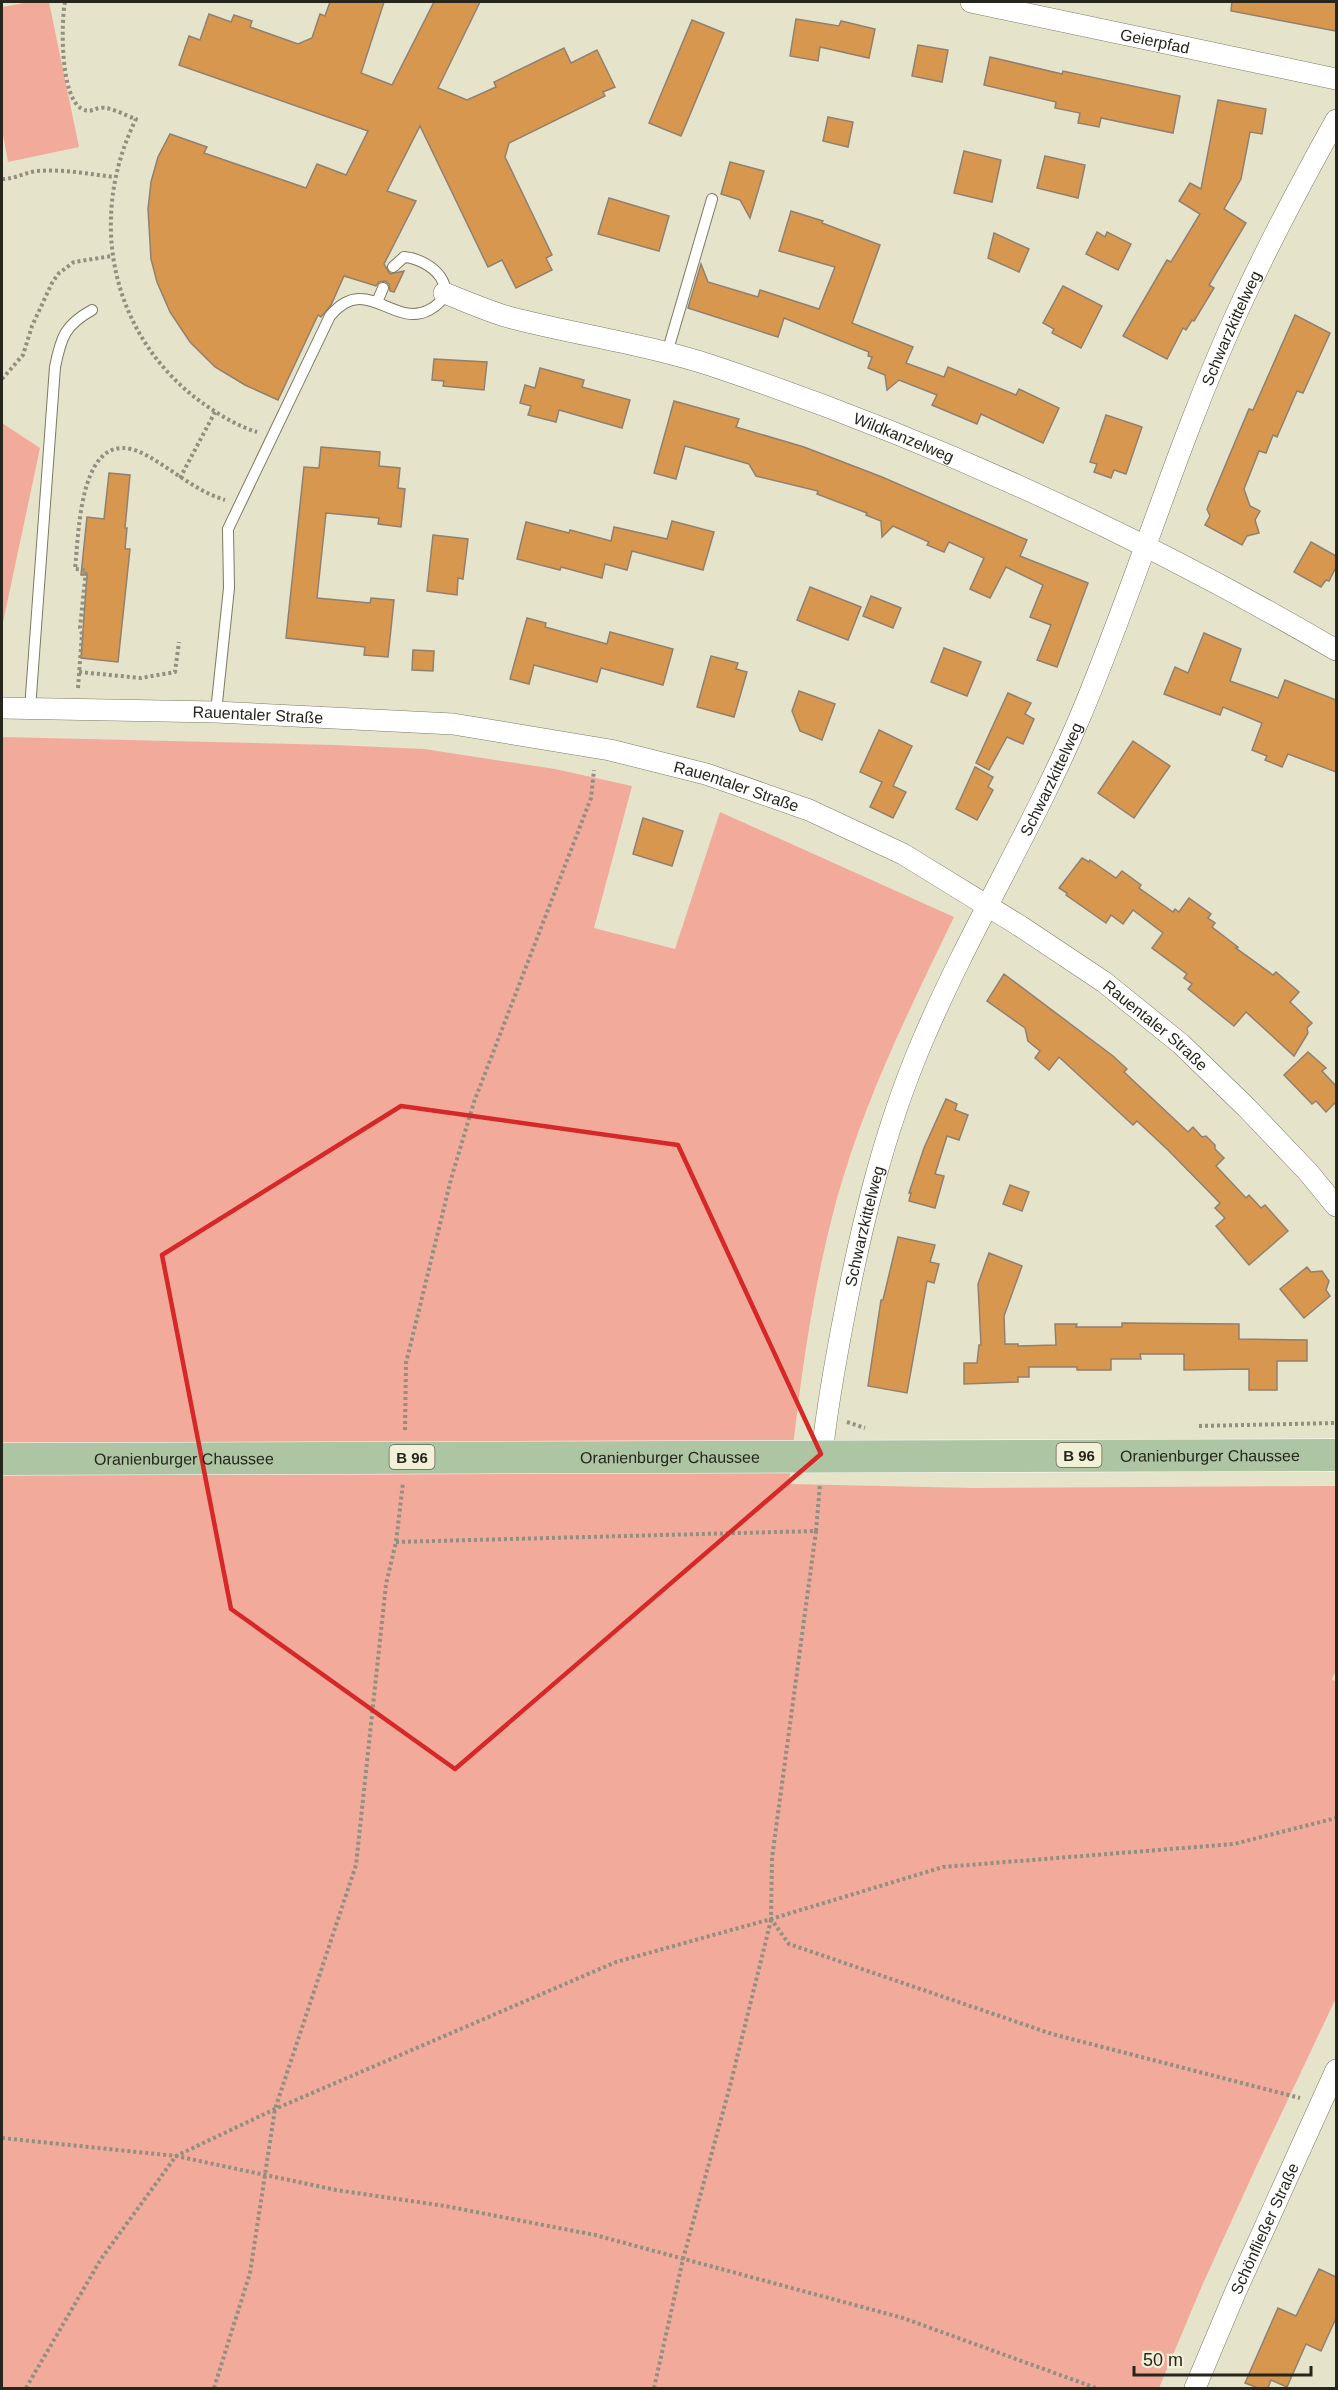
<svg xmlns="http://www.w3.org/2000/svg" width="1338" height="2390" viewBox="0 0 1338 2390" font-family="Arial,sans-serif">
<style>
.green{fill:#f2ab9b}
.building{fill:#d8974e;stroke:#91806f;stroke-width:1.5}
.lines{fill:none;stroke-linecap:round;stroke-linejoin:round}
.service-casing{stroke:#7d7a64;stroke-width:12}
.minor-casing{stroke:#7d7a64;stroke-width:22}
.primary-casing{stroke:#fff;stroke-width:33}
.path{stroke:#918f7e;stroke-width:4;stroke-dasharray:3 3;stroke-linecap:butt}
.service{stroke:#fff;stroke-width:10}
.minor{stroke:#fff;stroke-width:21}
.primary{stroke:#aec5a3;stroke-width:32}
.marked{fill:none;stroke:#d62828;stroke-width:4.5;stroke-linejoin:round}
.labels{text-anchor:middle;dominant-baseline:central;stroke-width:4.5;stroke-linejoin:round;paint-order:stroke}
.shield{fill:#f3f0d8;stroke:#646355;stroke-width:1.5}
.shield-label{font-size:15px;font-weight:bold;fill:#27261d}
.street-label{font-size:16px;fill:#27261d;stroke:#f3f0d8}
</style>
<rect width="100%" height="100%" fill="#e6e3cb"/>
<g class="green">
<path d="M30,2H49L79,147L8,162L2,129V7Z"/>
<path d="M2,423L40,448L2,627Z"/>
<path d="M2,737L335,745L424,749L555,769L632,786L594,928L675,949L720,812L954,917C909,1010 863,1103 836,1202C811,1295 799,1389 789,1484L973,1488L1336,1486V1671L1332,1679L1336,1682V1998L1257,2165L1201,2288L1159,2388H2Z"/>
</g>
<g class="building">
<path d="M330,2H384L361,73L392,85L434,2H480L438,88L467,100L496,87L494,82L564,48L571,63L597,50L615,87L603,92L605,96L509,143L505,157L552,255L546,258L552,270L516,288L502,260L488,267L420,126L387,191L416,201L384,264L390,274L404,271L394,292L390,291L389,284L385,281L379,282L376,286L344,276L331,305L321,317L318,315L278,400L245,385L215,367L190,342L170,312L157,282L151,259L148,209L151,182L158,157L170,134L207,147L204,153L306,188L317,164L346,175L368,131L179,65L189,36L200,40L209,14L231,22L234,15L252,21L250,27L298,44L312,38L320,14L325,16Z"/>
<path d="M1232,2H1336V31L1231,11Z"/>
<path d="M796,19L839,26L841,21L875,29L869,58L820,47L818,61L790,56Z"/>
<path d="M692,20L724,33L681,136L649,123Z"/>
<path d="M918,45L948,50L942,82L912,76Z"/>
<path d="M990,57L1062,74L1063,71L1180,96L1173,133L1101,118L1099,127L1078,123L1080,113L1055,108L1056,102L984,85Z"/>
<path d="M1218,100L1266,109L1262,134L1250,132L1241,179L1224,209L1246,223L1209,285L1214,288L1194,321L1192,320L1186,330L1183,328L1167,359L1123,336L1167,260L1171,262L1200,214L1179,201L1190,183L1201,189Z"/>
<path d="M828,117L853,122L848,147L823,141Z"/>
<path d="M964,151L1001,160L992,202L954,193Z"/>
<path d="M1045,156L1085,165L1078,198L1037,188Z"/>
<path d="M730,162L764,171L750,218L740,200L721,194Z"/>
<path d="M609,198L669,216L659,251L598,234Z"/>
<path d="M791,211L823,221L822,223L880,245L852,323L913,347L906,363L944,377L948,367L1016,395L1019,389L1059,408L1043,443L981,414L977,424L932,405L937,395L899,380L887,390L885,375L868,368L872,357L868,356L869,352L784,318L778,337L688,308L701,264L708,282L758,297L760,290L819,309L835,267L779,251Z"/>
<path d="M1097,232L1105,237L1107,232L1131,244L1118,270L1086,254Z"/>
<path d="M994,233L1029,249L1019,272L988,258Z"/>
<path d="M1063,286L1102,306L1081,348L1052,333L1054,329L1043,323Z"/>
<path d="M1295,315L1330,333L1303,393L1297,391L1277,437L1273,435L1266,453L1259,451L1244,489L1250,506L1260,511L1255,520L1259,533L1247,536L1242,545L1205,525L1210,516L1207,509L1249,409L1253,410Z"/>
<path d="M434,359L487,362L484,390L443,386L444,381L432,380Z"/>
<path d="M540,368L584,380L582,387L630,400L622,428L559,410L556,422L528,415L531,406L520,403L525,385L535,388Z"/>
<path d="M674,401L739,419L736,427L804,447L882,477L1027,540L1020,556L1088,583L1057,667L1037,660L1051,625L1030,617L1043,585L1006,567L990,598L970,589L984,558L949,542L944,552L927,545L929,542L893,526L882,537L881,521L866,515L867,513L817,494L818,491L756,476L749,464L685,446L676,479L654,473Z"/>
<path d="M1106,415L1142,427L1126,474L1114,470L1111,478L1094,472L1097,464L1090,462Z"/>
<path d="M321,447L380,452L379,466L400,468L398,488L405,489L401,527L378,524L379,518L326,513L317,598L370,603L371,598L394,600L388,657L364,655L365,647L286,638L304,467L319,468Z"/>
<path d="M109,473L130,475L125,528H127L125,549H130L118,662L81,658L87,575H81L87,517L104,519Z"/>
<path d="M672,521L714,532L703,570L632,551L627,570L605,564L602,578L561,567L560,570L517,559L526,522L569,533L570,530L611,541L614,527L667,539Z"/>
<path d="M433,535L468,539L463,579L458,578L457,595L427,591Z"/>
<path d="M1311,542L1336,556V567L1329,581L1326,580L1321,587L1294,572Z"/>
<path d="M810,587L861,607L848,640L797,620Z"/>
<path d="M871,596L901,608L893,628L863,616Z"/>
<path d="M527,618L546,623L545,627L607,644L610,632L673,649L663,685L601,668L597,682L534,665L529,684L510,679Z"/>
<path d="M1204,633L1241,649L1230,681L1278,698L1285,680L1336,700V772L1288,754L1282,767L1265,760L1267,756L1252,750L1262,723L1223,707L1220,715L1164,694L1175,667L1188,673Z"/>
<path d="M944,648L981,662L967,696L931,682Z"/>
<path d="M413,650L434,651L433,671L412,670Z"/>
<path d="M711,656L738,663L736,669L747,672L734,717L697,707Z"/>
<path d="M799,691L835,704L822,740L800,731L792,711Z"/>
<path d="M1008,693L1031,703L1025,714L1034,719L1023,744L1007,737L989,770L976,763Z"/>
<path d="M879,730L912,746L893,786L906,792L893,818L870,807L882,782L860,772Z"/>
<path d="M1133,741L1170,766L1134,818L1098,793Z"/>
<path d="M975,767L993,777L988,787L993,790L977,820L956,809Z"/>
<path d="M643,818L683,831L672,866L633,854Z"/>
<path d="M1082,858L1089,862L1090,860L1116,878L1122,871L1141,885L1139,888L1173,912L1175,909L1179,912L1189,898L1211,914L1208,918L1215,923L1212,927L1238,947L1236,948L1273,975L1276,972L1299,992L1290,1002L1312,1023L1307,1028L1308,1033L1294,1056L1246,1012L1234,1026L1188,989L1192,984L1184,978L1187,974L1152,948L1163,933L1133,910L1123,924L1111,915L1106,923L1066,895L1067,893L1059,888Z"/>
<path d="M1004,974L1113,1056L1127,1069L1124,1072L1188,1132L1193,1127L1202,1137L1206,1136L1215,1145V1149L1224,1158L1216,1166L1246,1198L1249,1195L1261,1208L1265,1205L1288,1231L1249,1265L1216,1226L1225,1218L1215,1208L1220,1203L1168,1150L1137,1121L1133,1125L1059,1057L1049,1070L1035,1058L1040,1051L1028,1041L1025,1028L987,1001Z"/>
<path d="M1308,1052L1326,1068L1322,1071L1336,1086V1102L1326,1112L1316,1101L1312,1104L1284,1075Z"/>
<path d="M946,1099L957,1104L955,1110L968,1115L959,1140L947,1136L935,1174L944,1176L935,1208L909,1201L911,1193H909L924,1148Z"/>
<path d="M1010,1185L1029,1192L1022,1211L1003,1204Z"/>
<path d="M898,1237L935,1245L930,1262L939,1264L934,1283L927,1281L907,1393L868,1386L881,1300H883Z"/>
<path d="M989,1253L1022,1266L1004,1316L1005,1344H1018V1346L1056,1345L1055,1324H1077L1076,1327H1122V1323L1239,1324V1339L1307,1340V1361H1277V1390H1249V1369L1184,1370V1354H1140L1141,1359H1111V1370H1077V1367H1029V1377H1018V1382L964,1384V1363H977L979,1345H981L978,1284Z"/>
<path d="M1307,1267L1311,1272L1322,1271L1329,1281L1326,1290L1330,1296L1304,1318L1280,1289Z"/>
<path d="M1319,2269L1336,2277V2318L1321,2351L1306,2344L1287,2387L1271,2380L1268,2388H1258L1245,2383L1278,2308L1296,2316Z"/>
</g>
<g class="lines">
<g class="service-casing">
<g id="service">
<path d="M377,302L383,288"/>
<path d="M667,353L712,199"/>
<path d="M30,709L55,367C61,337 65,325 92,310"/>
<path d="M216,712L229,588L228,529L330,316C366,272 393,329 429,310C465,291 432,259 404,257L393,267"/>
</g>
</g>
<g class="minor-casing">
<g id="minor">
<path id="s1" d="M971,2L1336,79"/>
<path id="s2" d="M444,293C466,301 489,312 512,318C578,335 645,344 710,365C928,438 1138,534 1336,650"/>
<path id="s3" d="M2,708L216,712L453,724L610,750L706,774L809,810L903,854L1020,926L1104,982L1181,1044L1246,1107L1308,1172L1336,1206"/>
<path id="s4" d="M822,1456C826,1412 834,1370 842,1327C860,1231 883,1133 922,1042C969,931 1033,828 1080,717C1137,582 1178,440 1240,306C1269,243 1302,181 1336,120"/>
<path id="s5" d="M1195,2388L1235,2293L1336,2070"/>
</g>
</g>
<g class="primary-casing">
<g id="primary">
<path id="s6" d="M2,1459L1336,1455"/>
</g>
</g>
<g class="path">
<path d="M65,2C61,23 60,97 82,109C90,113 93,109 100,108C110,106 126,116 136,119C87,218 110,335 201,402C218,414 237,426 257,432"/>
<path d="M2,179C16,179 25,172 38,171C63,169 89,174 114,177"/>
<path d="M2,379L23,355L32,326L52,283L59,273L74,262L112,256"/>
<path d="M180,478L215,412"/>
<path d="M79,672L141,678L175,672L179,642"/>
<path d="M78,688L82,634L80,628L86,570L75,569C79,533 79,421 144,454C171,468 195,491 225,500"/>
<path d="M847,1422L865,1428"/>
<path d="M1199,1426L1336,1423"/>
<path d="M405,1430L406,1363L451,1179L474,1102L591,798L594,770"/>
<path d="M816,1531L820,1484"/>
<path d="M396,1542L816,1531L772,1858L771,1919L789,1944L1052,2034L1300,2098"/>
<path d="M2,2138L176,2156L275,2109L616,1962L771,1919L943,1867L1234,1844L1336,1818"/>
<path d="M26,2388L101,2259L176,2156L336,2190L445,2206L595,2235L903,2318L1096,2388"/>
<path d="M214,2388L250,2273L275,2109L356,1865L386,1584L396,1542L403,1483"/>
<path d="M654,2388L683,2259L730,2086L771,1920"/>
</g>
<use href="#service" class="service"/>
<use href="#minor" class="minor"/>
<use href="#primary" class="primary"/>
</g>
<path class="marked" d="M401,1106L678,1145L821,1454L455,1769L231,1609L162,1255Z"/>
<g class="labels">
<g class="shield">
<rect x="1056.5" y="1443" width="45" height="24" rx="4.5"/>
<rect x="389.5" y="1445" width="45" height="24" rx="4.5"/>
</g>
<g class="shield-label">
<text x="1079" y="1455">B 96</text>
<text x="412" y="1457">B 96</text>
</g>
<g class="street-label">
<text stroke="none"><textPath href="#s1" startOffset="188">Geierpfad</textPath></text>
<text stroke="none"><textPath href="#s4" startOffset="1206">Schwarzkittelweg</textPath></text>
<text stroke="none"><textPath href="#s2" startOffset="483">Wildkanzelweg</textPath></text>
<text stroke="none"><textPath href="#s3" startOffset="256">Rauentaler Straße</textPath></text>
<text stroke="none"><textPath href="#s4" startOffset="720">Schwarzkittelweg</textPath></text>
<text stroke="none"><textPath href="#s3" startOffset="742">Rauentaler Straße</textPath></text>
<text stroke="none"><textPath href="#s3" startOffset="1228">Rauentaler Straße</textPath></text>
<text stroke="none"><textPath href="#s4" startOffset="234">Schwarzkittelweg</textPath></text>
<text stroke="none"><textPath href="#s6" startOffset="1208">Oranienburger Chaussee</textPath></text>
<text stroke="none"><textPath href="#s6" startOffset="668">Oranienburger Chaussee</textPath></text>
<text stroke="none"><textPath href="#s6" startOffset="182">Oranienburger Chaussee</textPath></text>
<text stroke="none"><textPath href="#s5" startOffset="174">Schönfließer Straße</textPath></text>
</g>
</g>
<rect width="1338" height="2390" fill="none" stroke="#27261d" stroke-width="6"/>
<path d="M1134 2366v9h177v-9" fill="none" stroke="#27261d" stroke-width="3"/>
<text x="1143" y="2366" font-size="18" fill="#27261d" stroke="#f3f0d8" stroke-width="4.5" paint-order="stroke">50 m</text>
</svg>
